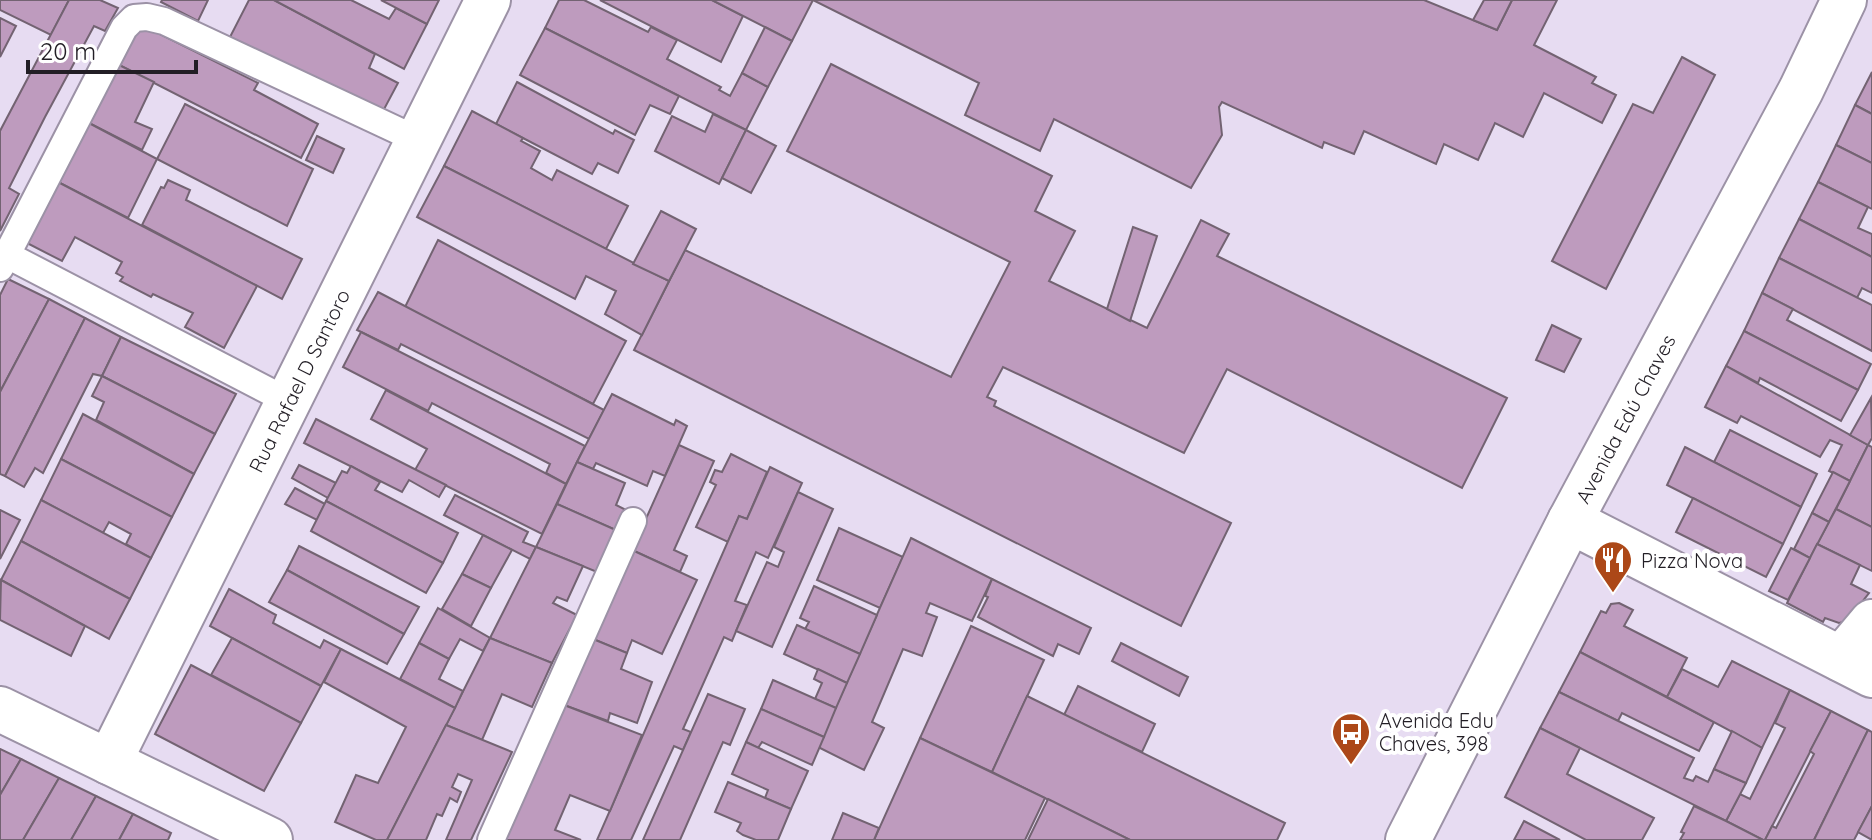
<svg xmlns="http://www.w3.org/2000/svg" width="1872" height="840" viewBox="0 0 1872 840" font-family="Quicksand,sans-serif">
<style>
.building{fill:#be9bbe;stroke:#736372;stroke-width:2}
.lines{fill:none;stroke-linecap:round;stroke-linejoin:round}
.service-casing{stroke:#9c92a6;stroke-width:30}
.minor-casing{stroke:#9c92a6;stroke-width:48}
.secondary-casing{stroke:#9c92a6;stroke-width:48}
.service{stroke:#fff;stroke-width:26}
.minor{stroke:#fff;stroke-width:44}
.secondary{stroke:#fff;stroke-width:44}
.labels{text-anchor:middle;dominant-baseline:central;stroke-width:8;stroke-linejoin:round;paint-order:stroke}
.street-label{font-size:20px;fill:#221e25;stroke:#fff}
.poi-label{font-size:20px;fill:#221e25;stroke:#fff;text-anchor:start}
</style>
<rect width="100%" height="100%" fill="#e7dcf2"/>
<g class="building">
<path d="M0,0H69L51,35L0,10Z"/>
<path d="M69,0H100L118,8L105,31L94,26L45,117L9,188L19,194L0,231V131Z"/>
<path d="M162,0H208L198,21L161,2Z"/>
<path d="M249,0H274L375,54L369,68L398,83L382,113L230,37Z"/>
<path d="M274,0H351L389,19L396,8L427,24L404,69Z"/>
<path d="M381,0H439L427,24Z"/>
<path d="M559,0H584L648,32L651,27L677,40L667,59L721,87L719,90L730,96L742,73L768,87L746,130L545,28Z"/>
<path d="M600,0H712L743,16L721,62Z"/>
<path d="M712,0H813L792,41Z"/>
<path d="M813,0H1424L1497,30L1512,0H1557L1534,45L1596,77L1592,83L1616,95L1602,123L1544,93L1523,137L1495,123L1478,160L1444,144L1436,164L1364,131L1354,154L1324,142L1322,148L1222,102L1219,107L1222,135L1191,188L1054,119L1040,151L965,115L979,83Z"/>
<path d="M1484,0H1512L1497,30L1473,20Z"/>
<path d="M0,18L16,26L0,57Z"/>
<path d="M138,23L258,83L254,90L318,124L301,158L117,64Z"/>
<path d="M765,27L792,41L768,87L742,73Z"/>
<path d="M545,28L679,96L670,114L650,105L635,135L520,75Z"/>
<path d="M1682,57L1715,75L1606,289L1552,261L1633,104L1653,113Z"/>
<path d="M117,64L154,82L135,122L152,129L142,150L87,122Z"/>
<path d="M831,64L1052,176L1035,211L1075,231L1049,281L1147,328L1201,220L1229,234L1217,256L1507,398L1462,488L1227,369L1184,453L1003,367L987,397L996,401L994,406L1231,523L1181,626L634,350L685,250L951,377L1010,262L787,151Z"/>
<path d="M1872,72V114L1855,105Z"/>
<path d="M517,82L613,134L615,130L634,140L618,173L598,163L592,174L496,124Z"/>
<path d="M185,104L313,169L287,226L157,159Z"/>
<path d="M1855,105L1872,114V163L1836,145Z"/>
<path d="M472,111L523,138L521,141L540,151L531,168L552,180L557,170L628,206L606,249L444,166Z"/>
<path d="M713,114L746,130L719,184L655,151L672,116L705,132Z"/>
<path d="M87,122L157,159L128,218L58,182Z"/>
<path d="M746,130L776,146L751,193L722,178Z"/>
<path d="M317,136L344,149L333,173L306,160Z"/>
<path d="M1836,145L1872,163V209L1818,182Z"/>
<path d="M444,166L669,281L642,335L605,314L616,291L586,276L575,299L417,217Z"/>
<path d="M168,180L190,190L186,200L302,259L282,299L142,225L161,187L164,188Z"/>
<path d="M58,182L257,286L224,348L185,327L193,313L153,294L151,297L120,281L123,277L116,273L122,262L75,237L62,261L27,243Z"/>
<path d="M1818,182L1868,207L1858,228L1872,234V257L1799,219Z"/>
<path d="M661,211L696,229L669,281L633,264Z"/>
<path d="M1799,219L1872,257V293L1862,288L1857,298L1779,258Z"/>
<path d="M1133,227L1157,236L1130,321L1107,309Z"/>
<path d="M438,240L626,341L593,404L405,307Z"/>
<path d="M1779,258L1872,305V351L1762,293Z"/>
<path d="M8,279L49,299L0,392V295Z"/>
<path d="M378,292L604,410L589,439L401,344L398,350L357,330Z"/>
<path d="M1762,293L1793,309L1787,320L1871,364L1858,390L1744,331Z"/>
<path d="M49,299L85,318L5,476L0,474V392Z"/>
<path d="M85,318L121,337L102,376L93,374L43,473L35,468L24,487L5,476Z"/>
<path d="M1552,325L1581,339L1564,372L1536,360Z"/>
<path d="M1744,331L1858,390L1841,421L1760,378L1758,383L1726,366Z"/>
<path d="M361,332L585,446L566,484L546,473L550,464L432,403L428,411L343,367Z"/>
<path d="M121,337L236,394L215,434L102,376Z"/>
<path d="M1726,366L1868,445L1850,481L1829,471L1842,445L1830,440L1820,457L1741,416L1737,423L1705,407Z"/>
<path d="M102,376L215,434L194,474L96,420L104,402L92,396Z"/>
<path d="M386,390L566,484L542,534L415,470L427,449L371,419Z"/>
<path d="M612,394L674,425L676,420L687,426L665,476L653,471L647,486L596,463L593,469L577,462Z"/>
<path d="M1871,398L1872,438L1868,445L1850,435Z"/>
<path d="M83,414L194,474L172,517L61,459Z"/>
<path d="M316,419L446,485L439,497L409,480L402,492L304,443Z"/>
<path d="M1730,430L1817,474L1801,507L1714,462Z"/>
<path d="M679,445L714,461L674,550L687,556L680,572L632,550Z"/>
<path d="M1868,445L1872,447V527L1836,509Z"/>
<path d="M1685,447L1801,507L1783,544L1667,485Z"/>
<path d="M731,454L767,472L747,519L739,516L728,542L696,527L716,485L710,482L715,470L722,472Z"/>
<path d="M61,459L172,517L151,558L126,544L131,534L109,522L103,533L41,500Z"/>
<path d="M577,462L625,483L616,505L628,511L618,531L557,504Z"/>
<path d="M299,465L336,483L328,498L292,478Z"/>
<path d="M351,466L380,482L375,490L458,533L443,563L326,501L342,471L347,473Z"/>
<path d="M770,467L802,483L768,558L756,552L735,601L747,605L732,641L724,637L683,729L691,732L683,750L674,746L631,840H597L739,516L747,519Z"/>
<path d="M1833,472L1850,481L1829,522L1812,513Z"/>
<path d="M295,488L325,504L317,520L285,504Z"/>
<path d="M798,492L833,509L772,647L736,631L767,562L778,567L784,552L774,547Z"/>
<path d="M455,495L528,532L523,542L536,547L530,559L444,515Z"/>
<path d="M1693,498L1783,544L1766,577L1676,532Z"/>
<path d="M41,500L151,558L130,599L21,541Z"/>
<path d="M326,501L443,563L426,593L311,531Z"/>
<path d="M557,504L618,531L597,572L536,547Z"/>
<path d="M1836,509L1872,527V571L1817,544Z"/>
<path d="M0,510L20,520L0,559Z"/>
<path d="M1812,513L1829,522L1810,558L1794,549Z"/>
<path d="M839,528L903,557L880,608L817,580Z"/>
<path d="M483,535L512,550L491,588L462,574Z"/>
<path d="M911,538L992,579L972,621L930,603L926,613L937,617L922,656L903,649L872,722L884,728L864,770L818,747Z"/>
<path d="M21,541L130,599L109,639L1,580Z"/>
<path d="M1817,544L1860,565L1851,584L1869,593L1847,621L1839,623L1825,618L1823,622L1787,603Z"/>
<path d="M299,546L419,607L404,634L287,570Z"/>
<path d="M536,547L583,566L567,601L557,597L553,603L577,615L552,663L490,638Z"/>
<path d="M1791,548L1810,558L1788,600L1769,591Z"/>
<path d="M632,550L697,580L662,654L632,640L627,653L593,639Z"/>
<path d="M287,570L404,634L387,664L269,602Z"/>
<path d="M462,574L491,588L471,626L442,609Z"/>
<path d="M992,579L1091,628L1079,654L1058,644L1053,656L978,617L988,597L985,596Z"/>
<path d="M1,580L85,626L71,656L0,620Z"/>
<path d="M814,586L877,615L860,654L805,629L809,622L800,618Z"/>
<path d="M229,589L276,615L273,623L320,648L324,640L341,649L321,686L210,626Z"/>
<path d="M1619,603L1633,610L1624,626L1687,658L1667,697L1580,652L1601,611L1606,613L1611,604Z"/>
<path d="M438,608L490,638L483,651L460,639L449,659L419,643Z"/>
<path d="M797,625L860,654L847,683L784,654Z"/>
<path d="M971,626L1044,660L992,772L920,738Z"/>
<path d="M232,638L321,686L301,723L211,675Z"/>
<path d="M490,638L552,663L532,707L502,694L482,740L446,725Z"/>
<path d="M593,639L627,653L621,669L652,682L637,723L610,713L608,721L564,705Z"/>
<path d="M419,643L449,659L439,679L463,691L455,708L400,679Z"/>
<path d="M1121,643L1188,677L1179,696L1112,661Z"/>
<path d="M341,649L455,708L387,840H376L335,822L356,775L378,783L406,727L324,682Z"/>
<path d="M1580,652L1714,722L1699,751L1622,713L1618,721L1559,692Z"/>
<path d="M1732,661L1790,690L1762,748L1667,697L1682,669L1718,687Z"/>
<path d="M191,665L301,723L264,791L155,734Z"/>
<path d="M818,669L847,683L836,708L815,699L822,683L814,679Z"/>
<path d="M773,680L836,708L824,737L761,709Z"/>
<path d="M1078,686L1155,724L1142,752L1064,715Z"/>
<path d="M1790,690L1831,711L1765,840H1763L1726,821L1740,794L1750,799L1785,728L1775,723Z"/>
<path d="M1559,692L1694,758L1684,778L1693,781L1696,776L1708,782L1714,769L1746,783L1726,821L1540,728Z"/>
<path d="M708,694L745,709L730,745L723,742L680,840H643Z"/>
<path d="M1027,696L1285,823L1277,840H1130L992,772Z"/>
<path d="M564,705L642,735L610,811L570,795L555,830L581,840H505Z"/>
<path d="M761,709L824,737L812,765L762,742L758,748L746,742Z"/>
<path d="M1831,711L1868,730L1814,840H1765L1772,826L1776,828L1814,754L1810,751Z"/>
<path d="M446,725L512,752L471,840H446L472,780L458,774L452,787L461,792L457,802L450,798L442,816L437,814L426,840H387Z"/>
<path d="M1540,728L1580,748L1567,774L1654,818L1642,840H1586L1505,797Z"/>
<path d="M1868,730L1872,732V806L1854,840H1814Z"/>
<path d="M1732,731L1762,748L1746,783L1714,769Z"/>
<path d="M920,738L1045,798L1025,840H874Z"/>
<path d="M746,742L808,771L791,809L765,798L768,790L732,774Z"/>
<path d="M0,749L21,759L0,795Z"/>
<path d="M21,759L59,778L23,840H0V795Z"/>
<path d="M59,778L96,796L71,840H23Z"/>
<path d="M728,782L791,809L778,840H756L743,835L737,831L741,823L715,812Z"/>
<path d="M96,796L133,814L119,840H71Z"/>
<path d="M1048,799L1130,840H1028Z"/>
<path d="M1694,806L1726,821L1763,840H1680L1684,833L1681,832Z"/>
<path d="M1872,806V840L1858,832Z"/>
<path d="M843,813L879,828L874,840H832Z"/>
<path d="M133,814L171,833L168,840H119Z"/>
<path d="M1524,821L1560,840H1514Z"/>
</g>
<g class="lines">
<g class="service-casing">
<g id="service">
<path d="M7,255L288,401"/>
<path d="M0,268L124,28L134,18L147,17L164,21L418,140"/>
<path d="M491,840L633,521"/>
</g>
</g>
<g class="minor-casing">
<g id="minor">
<path d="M1570,521L1872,675"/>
<path d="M1841,659L1872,622"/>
<path d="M0,709L270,840"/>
<path id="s1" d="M109,762L488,0"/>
</g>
</g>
<g class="secondary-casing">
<g id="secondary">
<path id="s2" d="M1408,840L1570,521L1801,90L1844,0"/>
</g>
</g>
<use href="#service" class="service"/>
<use href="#minor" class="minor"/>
<use href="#secondary" class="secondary"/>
</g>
<defs>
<g id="restaurant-pin" transform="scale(2)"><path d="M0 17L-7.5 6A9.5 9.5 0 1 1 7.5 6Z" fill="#ac4818" stroke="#fff"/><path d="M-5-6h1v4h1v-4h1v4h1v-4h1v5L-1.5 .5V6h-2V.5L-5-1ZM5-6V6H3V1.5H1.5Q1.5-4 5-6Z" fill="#fff"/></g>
<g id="bus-pin" transform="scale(2)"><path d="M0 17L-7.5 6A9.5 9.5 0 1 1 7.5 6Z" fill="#ac4818" stroke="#fff"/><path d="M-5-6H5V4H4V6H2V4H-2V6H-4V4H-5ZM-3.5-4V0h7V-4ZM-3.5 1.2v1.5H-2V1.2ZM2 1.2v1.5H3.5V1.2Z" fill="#fff"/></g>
</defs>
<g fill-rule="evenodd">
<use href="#restaurant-pin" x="1613" y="560"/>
<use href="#bus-pin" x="1351" y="732"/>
</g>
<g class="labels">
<g class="street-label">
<text stroke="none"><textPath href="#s1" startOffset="426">Rua Rafael D Santoro</textPath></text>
<text stroke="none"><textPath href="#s2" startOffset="474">Avenida Edú Chaves</textPath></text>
</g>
<g class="poi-label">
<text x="1641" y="560">Pizza Nova</text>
<text x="1379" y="720">Avenida Edu<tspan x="1379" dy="23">Chaves, 398</tspan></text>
</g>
</g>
<path d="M28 60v12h168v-12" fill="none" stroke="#221e25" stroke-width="4"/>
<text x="40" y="60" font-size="24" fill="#221e25" stroke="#ffffff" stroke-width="6" paint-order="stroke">20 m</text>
</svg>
